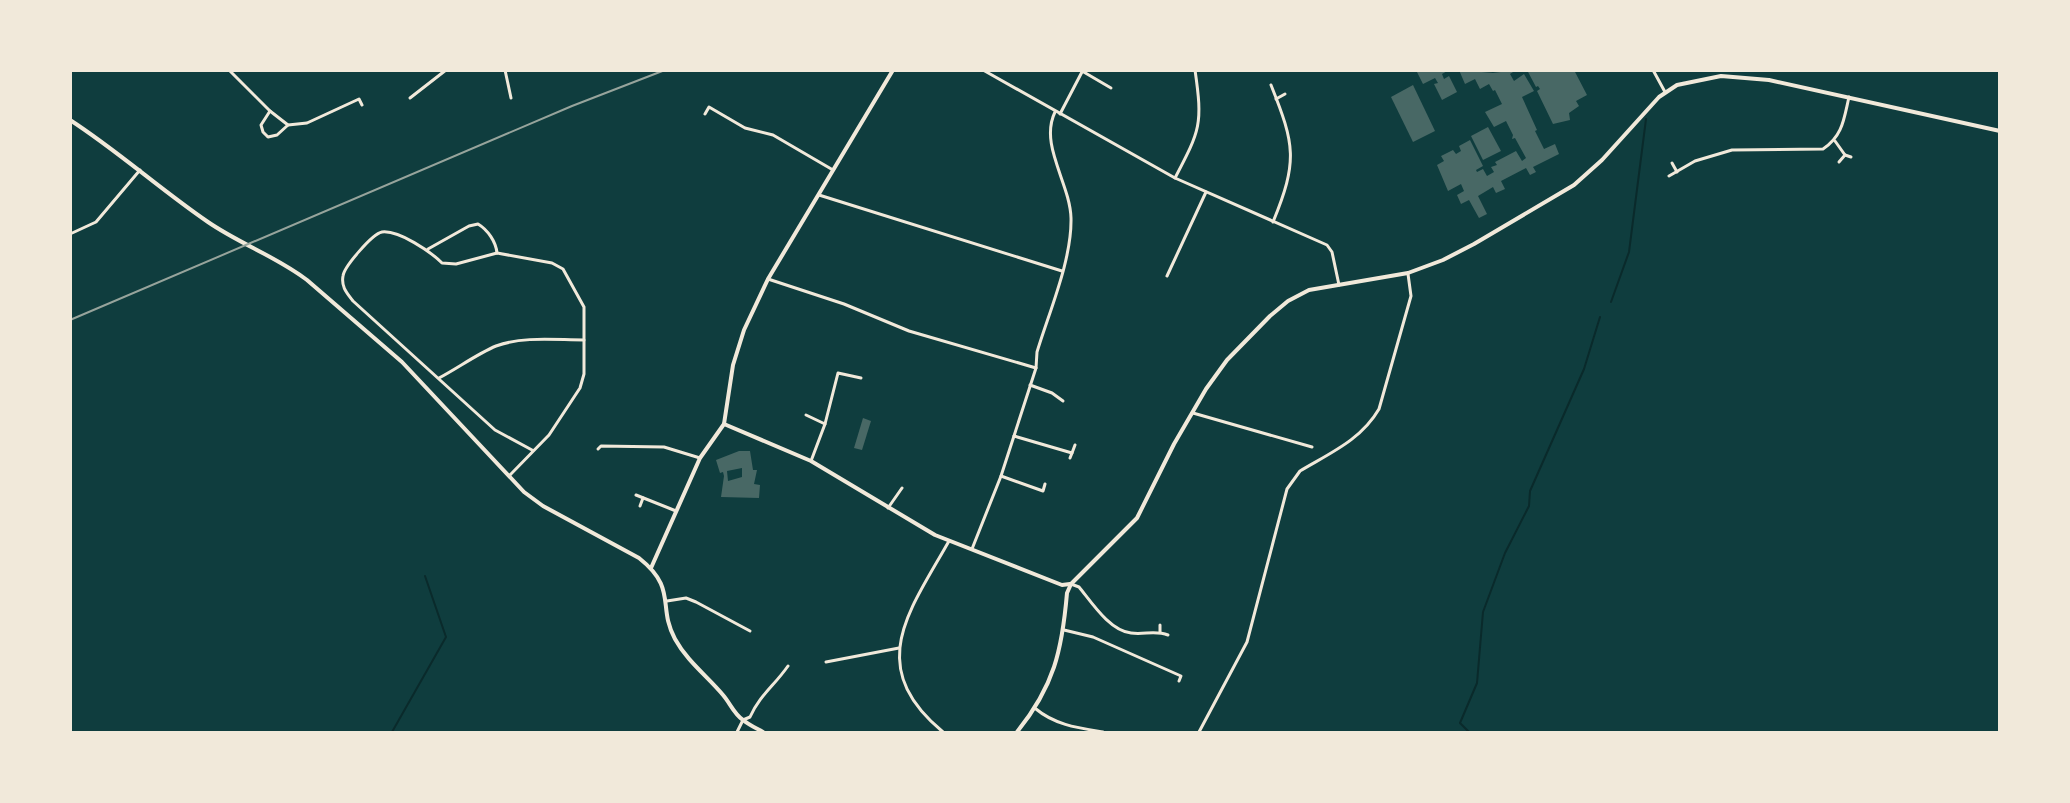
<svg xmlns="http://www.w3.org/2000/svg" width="2070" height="803" viewBox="0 0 2070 803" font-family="Arial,sans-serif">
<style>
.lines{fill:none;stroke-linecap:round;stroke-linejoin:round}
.stream{stroke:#0a2a2b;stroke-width:2}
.building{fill:#486865;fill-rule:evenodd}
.minor{stroke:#f1e9da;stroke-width:3}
.tertiary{stroke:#f1e9da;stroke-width:4}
.rail{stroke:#97a49c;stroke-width:2}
</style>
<rect width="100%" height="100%" fill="#0f3d3e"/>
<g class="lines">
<g class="stream">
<path d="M1611,302L1629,252L1646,119"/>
<path d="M392,732L446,637L425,576"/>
<path d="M1469,732L1460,723L1477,683L1483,612L1505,553L1529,506L1530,491L1584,369L1600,317"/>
</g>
</g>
<g class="building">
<path d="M1416,70H1449L1442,74L1444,79L1449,76L1457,92L1442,100L1434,84L1438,83L1435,78L1423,84Z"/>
<path d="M1459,70L1493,73L1516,70L1510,74L1514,81L1524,74L1534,91L1522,97L1537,130L1535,131L1544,149L1555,144L1559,154L1533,167L1536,172L1530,175L1526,168L1501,181L1505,189L1496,193L1493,187L1478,196L1487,214L1479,218L1469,200L1461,204L1457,195L1464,191L1461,184L1448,191L1437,165L1444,161L1441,156L1453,150L1456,154L1461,151L1459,146L1470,140L1483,166L1476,170L1477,172L1483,169L1487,176L1494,172L1491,167L1497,165L1495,162L1516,151L1522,161L1526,158L1515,138L1512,139L1513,135L1506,121L1494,127L1485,112L1502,104L1495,90L1493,91L1489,84L1480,89L1475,79L1465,84Z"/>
<path d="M1527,70H1574L1587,95L1576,101L1579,106L1569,113L1570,120L1553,124L1537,91L1540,89L1538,86L1536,87Z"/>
<path d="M1413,85L1435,131L1413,142L1391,97Z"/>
<path d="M1488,127L1501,151L1483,160L1471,136Z"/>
<path d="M863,418L871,421L862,450L854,448Z"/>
<path d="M739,451H750L753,470H757L754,484L760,485L759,498L721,497L724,476L723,472L720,473L716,460ZM742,468V477L728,481L727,471Z"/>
</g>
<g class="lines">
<g class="minor">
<path d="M229,70L270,111L288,125L307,123L359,99L362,105"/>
<path d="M505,70L511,98"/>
<path d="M983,70L1175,178L1327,245L1332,252L1339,285"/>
<path d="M1653,70L1665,92"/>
<path d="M1082,71L1111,88"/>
<path d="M1271,85C1295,145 1298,161 1273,222"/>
<path d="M410,98L446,70"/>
<path d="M1276,99L1285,94"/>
<path d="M270,111L261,125L263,132L268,137L277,135L288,125"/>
<path d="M705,114L709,107L745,128L773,135L833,170"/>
<path d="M1060,114L1083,70"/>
<path d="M1835,141L1845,155L1839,162"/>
<path d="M1845,155L1851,157"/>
<path d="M1672,163L1677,172"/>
<path d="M1669,176L1695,161L1732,150L1823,149C1843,136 1844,118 1849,97"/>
<path d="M1175,178C1200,130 1203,125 1195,70"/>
<path d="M819,195L1062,271"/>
<path d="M70,234L96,222L140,170"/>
<path d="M428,249L469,226L478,224C488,230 496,242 497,253"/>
<path d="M1167,276L1206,192"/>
<path d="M768,279L844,304L909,331L1036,368"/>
<path d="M439,378C458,368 477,354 496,346C524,336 555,340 584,340"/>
<path d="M1030,385L1052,393L1063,401"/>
<path d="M1193,413L1312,447"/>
<path d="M806,415L825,424"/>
<path d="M1014,436L1072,453L1075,445"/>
<path d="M598,449L601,446L664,447L700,458"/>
<path d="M1070,458L1072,453"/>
<path d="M811,461L825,424L838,373L861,378"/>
<path d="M509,476L549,435L580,388L584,374V307L563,269L552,263L497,253L456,264L442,263C431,252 399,230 382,232C372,234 344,267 343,276C341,287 347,293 353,301L495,430L532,450"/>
<path d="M1001,476L1043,491L1045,484"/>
<path d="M636,495L676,511"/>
<path d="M640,506L643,498"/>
<path d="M888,508L902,488"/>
<path d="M972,549L1001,476L1036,368L1037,352C1049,312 1072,260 1071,218C1070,183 1039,145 1055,112"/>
<path d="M1071,584L1079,587C1092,603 1110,631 1131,633C1144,635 1155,630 1168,635"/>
<path d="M667,601L686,598L696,602L750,631"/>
<path d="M1064,630L1093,637L1181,676L1179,681"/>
<path d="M1160,632V625"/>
<path d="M826,662L899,648"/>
<path d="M1036,709C1055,725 1079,728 1103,732"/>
<path d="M737,732L743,720L750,717C760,695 774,686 788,666"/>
<path d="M943,732C864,666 909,612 949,541"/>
<path d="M1199,732L1247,642L1287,489L1300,471C1330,453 1361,440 1379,409L1411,296L1408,274"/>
</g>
<g class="tertiary">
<path d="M70,120C118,151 161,190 208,222C240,244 277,257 307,280L402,362L524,492L543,506L639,558C678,589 657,606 675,639C687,661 707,676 723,695C730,703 734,714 743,720C749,725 756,728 763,732"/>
<path d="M724,424L811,461L935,535L1062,585L1070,584"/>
<path d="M651,568L700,458L724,424L733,365L744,330L768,279L893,70"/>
<path d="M1017,732C1054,686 1062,651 1067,593L1071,584L1137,518L1174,444L1206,389L1227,360L1270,316L1288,301L1309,290L1408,273L1443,260L1474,244L1574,185L1602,160L1659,97L1677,85L1721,76L1769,80L2000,131"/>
</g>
<path class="rail" d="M70,320L572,106L665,70"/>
</g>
<rect width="2070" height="803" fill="none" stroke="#f1e9da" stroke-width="144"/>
</svg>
